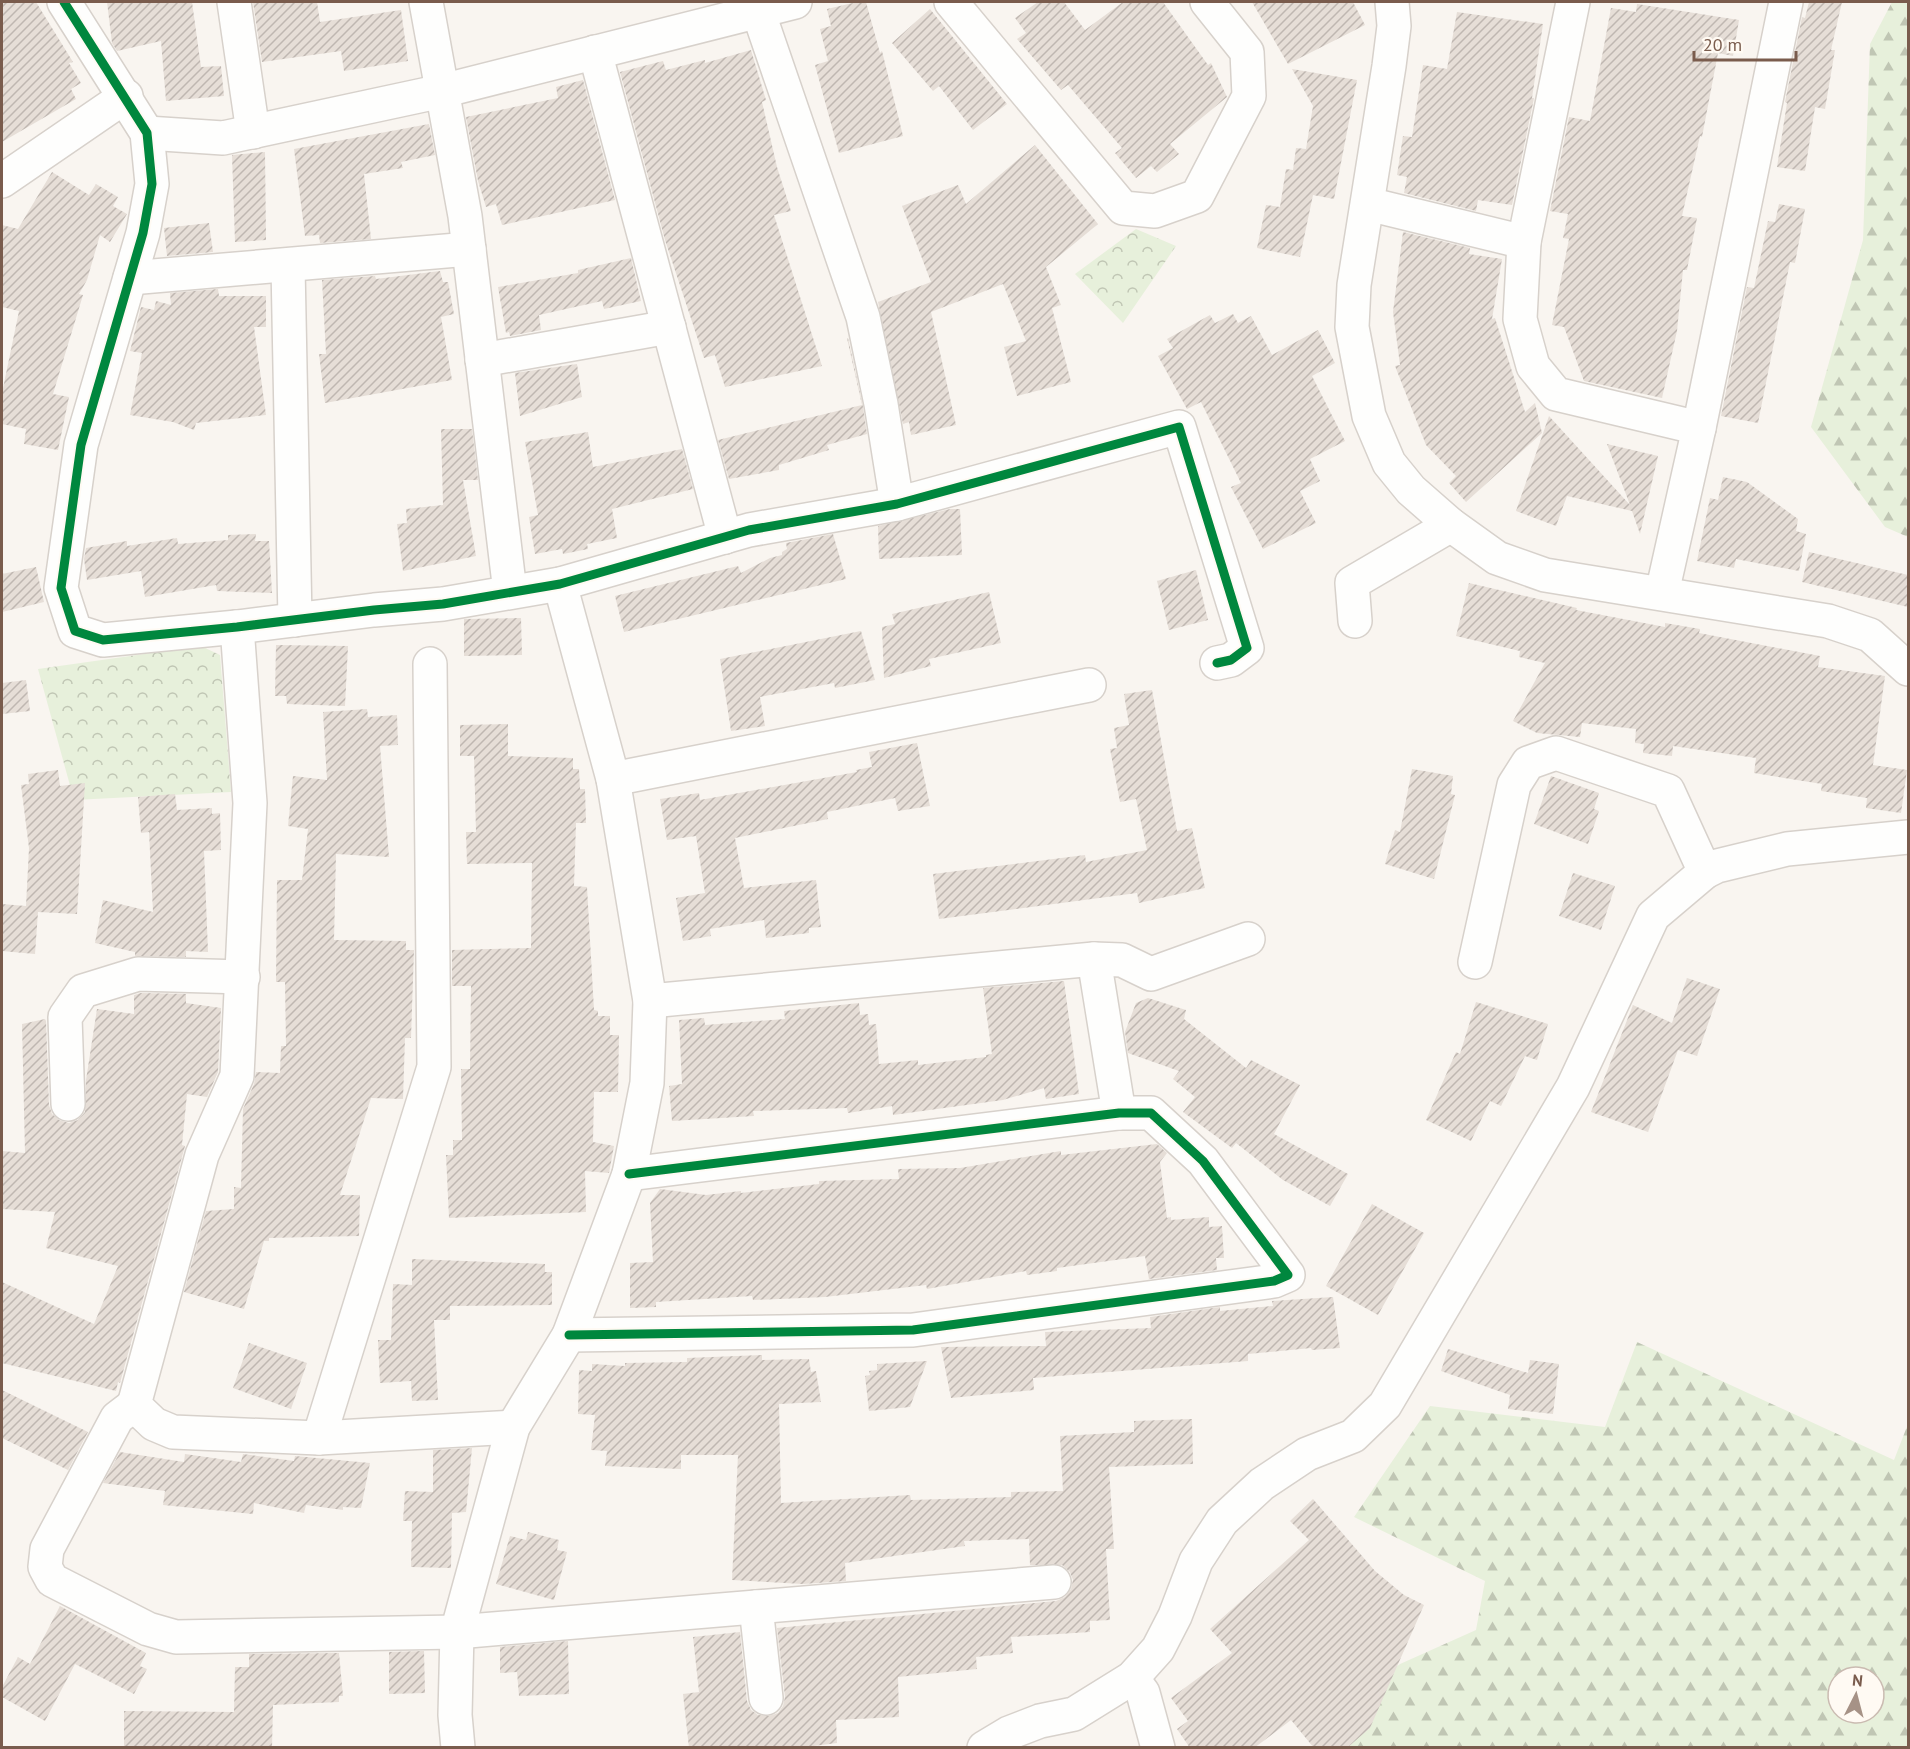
<svg xmlns="http://www.w3.org/2000/svg" width="1910" height="1749" viewBox="0 0 1910 1749" font-family="'PT Sans',sans-serif">
<style>
.forest{fill:url(#forest-firs);fill-rule:evenodd}
.park{fill:url(#park-crowns)}
.building{fill:url(#building-hatch)}
.lines{fill:none;stroke-linecap:round;stroke-linejoin:round}
.minor-casing{stroke:#d7d1cb;stroke-width:36}
.minor{stroke:#fefefd;stroke-width:33}
.cycleway-casing{stroke:#fffaf3;stroke-width:13}
.cycleway{stroke:#00873e;stroke-width:9}
</style>
<defs>
<pattern id="forest-firs" width="22" height="20" patternUnits="userSpaceOnUse" patternTransform="scale(1.5)"><rect width="22" height="20" fill="#e7f0db"/><path d="M5 1l3.5 6h-7zM16 11l3.5 6h-7z" fill="#c0c6b4"/></pattern>
<pattern id="park-crowns" width="20" height="18" patternUnits="userSpaceOnUse" patternTransform="scale(1.5)"><rect width="20" height="18" fill="#e7f0db"/><path d="M2 6a3 3 0 1 1 6 0M12 15a3 3 0 1 1 6 0" fill="none" stroke="#c0c6b4"/></pattern>
<pattern id="building-hatch" width="6" height="6" patternUnits="userSpaceOnUse" patternTransform="scale(1.5)"><rect width="6" height="6" fill="#e6ded7"/><path d="M-1 1l2-2M0 6l6-6M5 7l2-2" fill="none" stroke="#bfb7b1"/></pattern>
</defs>
<rect width="100%" height="100%" fill="#f9f5f0"/>
<g class="forest">
<path d="M1892,2H1908V537L1885,527L1811,427L1863,240L1870,44Z"/>
<path d="M1637,1342L1894,1460L1908,1424V1747L1312,1748L1349,1701L1400,1664L1476,1630L1485,1581L1354,1517L1430,1406L1605,1427ZM1838,1677H1874V1713H1838Z"/>
</g>
<g class="park">
<path d="M1136,229L1176,246L1123,323L1075,274Z"/>
<path d="M201,646L220,655L231,792L74,800L38,669Z"/>
</g>
<g class="building">
<path d="M2,2H36L73,62L69,63L81,83L71,89L76,99L2,142Z"/>
<path d="M107,2H192L201,67L221,66L224,96L166,101L161,41L117,51L112,43Z"/>
<path d="M253,2H317L320,22L401,10L408,61L344,71L341,51L262,62Z"/>
<path d="M857,2H866L880,53L882,51L903,136L839,153L815,65L828,61L820,29L831,26L827,9Z"/>
<path d="M1038,2H1064L1085,30L1123,2H1163L1208,65L1211,63L1227,97L1170,144L1179,154L1157,172L1151,166L1136,178L1115,153L1122,148L1068,85L1061,90L1017,39L1026,33L1015,18Z"/>
<path d="M1252,2H1353L1365,25L1288,64Z"/>
<path d="M1809,2H1842L1831,50H1835L1825,109L1815,107L1805,171L1777,167L1787,103L1785,102L1802,17L1805,18Z"/>
<path d="M1637,4L1739,20L1733,56L1718,53L1702,137L1700,136L1682,216L1697,218L1687,270H1683L1677,331L1662,398L1584,381L1564,327L1552,325L1569,239L1563,238L1568,214L1550,211L1569,117L1590,121L1611,8L1636,12Z"/>
<path d="M930,9L1007,104L973,130L939,86L933,91L892,43Z"/>
<path d="M1457,12L1543,24L1532,98H1534L1512,205L1478,200L1476,211L1404,193L1407,177L1397,175L1403,136L1412,137L1423,65L1447,69Z"/>
<path d="M751,50L766,100L762,102L777,167L791,211L774,215L822,366L725,387L715,355L704,358L665,240L620,72L663,61L666,70L705,60V63Z"/>
<path d="M1292,69L1357,80L1334,199L1313,195L1300,257L1257,248L1266,205L1280,207L1286,169L1293,170L1296,148L1306,149L1313,106Z"/>
<path d="M583,80L615,200L502,225L496,204L486,207L478,181L466,117L558,98L556,87Z"/>
<path d="M429,124L435,155L401,162L403,168L364,174L371,239L320,243L319,235L305,236L294,149Z"/>
<path d="M1035,145L1098,224L1046,267L1061,305L1052,308L1071,382L1017,396L1004,347L1026,341L1003,284L931,312L956,425L911,435L909,422L903,424L878,302L931,282L902,206L958,185L966,204Z"/>
<path d="M265,152L266,240L235,242L232,155Z"/>
<path d="M52,172L89,195L96,184L118,197L113,206L127,214L110,242L100,235L87,280L79,294L83,295L53,394L69,397L58,450L24,444L26,429L2,424V393L19,311L2,307V225L18,229Z"/>
<path d="M1779,204L1805,209L1795,263L1790,262L1758,423L1721,416L1747,287L1754,288L1768,221L1775,222Z"/>
<path d="M209,223L213,252L167,256L164,228Z"/>
<path d="M1403,232L1470,248L1469,254L1502,259L1492,319L1495,318L1525,412L1535,403L1542,433L1466,502L1449,483L1456,476L1426,445L1395,366L1400,365L1393,312Z"/>
<path d="M631,258L641,301L604,309L602,301L539,315L541,330L510,336L509,332L506,333L498,287L578,273V270Z"/>
<path d="M440,271L443,282H448L454,314L441,317L452,380L325,403L319,354H326L322,280L375,276L376,279Z"/>
<path d="M218,289L219,296H266V327H254L266,415L196,423L194,430L173,422L130,415L142,353L130,351L141,307L154,310L156,301L171,305L170,293Z"/>
<path d="M1233,314L1238,323L1251,316L1272,355L1318,330L1335,363L1312,376L1345,441L1310,459L1320,481L1300,491L1316,523L1263,549L1231,487L1241,483L1201,402L1187,409L1158,356L1173,348L1167,339L1210,315L1215,323Z"/>
<path d="M847,338H848L863,407L867,434L827,445L829,450L779,465V470L729,479L718,440L862,405Z"/>
<path d="M577,364L582,397L520,416L515,373Z"/>
<path d="M1549,416L1630,505L1607,444L1658,456L1640,534L1632,511L1567,496L1556,526L1516,511Z"/>
<path d="M441,429H472L478,480H463L476,556L403,571L397,524L407,523L406,509L443,505Z"/>
<path d="M588,432L593,467L682,449L693,489L612,509L617,538L587,544L588,549L563,554L562,549L535,554L529,517L538,515L525,442Z"/>
<path d="M1723,477L1747,482L1798,519L1796,531L1806,534L1799,571L1736,559L1734,568L1697,561L1710,498L1718,500Z"/>
<path d="M950,509H960L962,555L879,559L878,526Z"/>
<path d="M256,534L255,541H269L272,593L217,591L216,585L145,597L141,571L87,580L84,559L86,548L127,541V546L177,538L178,544L228,540V535Z"/>
<path d="M833,534L846,579L624,632L615,596L738,566L741,573L770,558L782,555V552L787,549L786,543Z"/>
<path d="M1809,552L1908,575V607L1802,582Z"/>
<path d="M36,567L44,602L2,612V574Z"/>
<path d="M1196,570L1208,620L1169,630L1157,581Z"/>
<path d="M1469,583L1577,608L1576,610L1665,627V623L1700,629L1699,633L1820,656L1818,667L1885,676L1873,765L1907,770L1901,813L1866,808L1867,798L1821,791L1822,784L1754,773L1756,758L1673,746L1672,756L1643,753L1644,744L1635,743L1636,729L1582,723L1580,737L1537,733L1513,721L1545,663L1519,657L1520,651L1456,636Z"/>
<path d="M989,592L1001,643L929,659L931,666L884,678L882,627L895,624L892,614Z"/>
<path d="M521,618L522,655L464,656V619Z"/>
<path d="M861,631L875,680L835,688L834,683L760,697L765,726L731,731L720,659Z"/>
<path d="M276,645L348,646L345,706L287,704L286,696H275Z"/>
<path d="M26,680L30,711L2,714V683Z"/>
<path d="M1152,690L1177,831L1192,828L1205,888L1139,903L1137,893L939,919L933,874L1085,855L1086,862L1147,850L1136,799L1120,802L1110,749L1117,748L1114,728L1129,725L1124,694Z"/>
<path d="M367,709L368,717L397,715L398,745L380,746L389,857L336,854L334,940L406,941V950H414L411,1038H405L403,1099L371,1098L340,1195H360L359,1236L269,1238V1241H264L244,1309L184,1292L206,1211L234,1209V1187L241,1188L243,1109L254,1084L256,1072L280,1073L281,1046H286L285,982H276L277,880H302L308,829L288,826L293,776L327,780L323,712Z"/>
<path d="M508,724V756L573,758V769H579L580,789H585L586,823H576L574,886L587,887L594,1010L598,1011V1016H610V1035H619L618,1092H594L593,1142L614,1146L609,1173L585,1171L586,1212L449,1218L446,1155H453V1140H462L461,1069H470L471,986H452V950L531,948L532,863L467,864L466,832H476L474,756H460V725Z"/>
<path d="M917,743L930,806L898,811L895,798L827,812L828,819L735,838L744,888L816,880L821,927L809,928V933L766,938L764,920L710,929L711,936L683,941L676,898L705,893L696,836L667,840L660,799L699,793L700,800L857,772L856,770L872,767L869,752Z"/>
<path d="M1412,769L1453,776L1451,794L1455,795L1434,879L1385,864L1395,830L1400,832Z"/>
<path d="M58,770L60,786L85,783L77,914L38,912L35,954L2,951V904L26,906L29,848L21,785L29,784L28,774Z"/>
<path d="M1551,776L1599,793L1594,809L1599,811L1588,844L1534,824Z"/>
<path d="M175,794L177,810L212,808V814L220,813L221,850L204,851L208,952L186,951V957L135,956V952L95,943L103,900L153,912L149,832L141,833L138,797Z"/>
<path d="M1573,873L1615,886L1601,930L1559,916Z"/>
<path d="M1687,978L1720,989L1697,1056L1678,1050L1648,1132L1591,1112L1633,1005L1672,1023Z"/>
<path d="M1064,981L1079,1094L1046,1099L1044,1088L1003,1100L893,1115L892,1106L848,1113L847,1108L753,1111L754,1116L672,1121L669,1086L682,1084L679,1020L704,1018L705,1025L785,1019L784,1011L859,1003L860,1015L868,1014L869,1025L876,1024L879,1064L918,1060V1065L986,1057V1055L992,1054L983,988Z"/>
<path d="M141,993L186,994V1003L221,1008L218,1072L207,1097L187,1094L182,1145L185,1146L120,1383L118,1382L116,1391L2,1363V1282L94,1324L118,1266L46,1248L55,1212L2,1209V1151L25,1153L22,1024L45,1019L46,1021L49,1105L52,1114L59,1120L69,1123L78,1120L85,1112L86,1080L97,1009L134,1014V995Z"/>
<path d="M1148,998L1186,1010L1184,1019L1246,1068L1251,1060L1300,1085L1274,1134L1348,1174L1330,1206L1283,1180L1236,1143L1232,1148L1183,1112L1195,1097L1173,1079L1179,1071L1128,1053L1125,1032L1136,1003Z"/>
<path d="M1476,1002L1548,1024L1537,1060L1525,1056L1501,1106L1490,1101L1471,1141L1426,1120L1456,1052L1460,1054Z"/>
<path d="M1157,1144L1167,1153L1160,1162L1167,1218L1171,1217V1220L1209,1217V1227L1222,1226L1224,1258H1216L1217,1270L1149,1279L1145,1256L1057,1268V1271L1027,1275L1026,1271L927,1289L926,1285L825,1297L753,1300L752,1296L656,1302V1307L630,1308V1263L653,1262L650,1203L660,1189L706,1195L741,1191V1193L819,1184V1181L899,1179L898,1169L960,1168L1061,1151V1155Z"/>
<path d="M1372,1204L1424,1233L1378,1315L1326,1286Z"/>
<path d="M412,1259L545,1264V1272H552V1305L450,1306V1320H434L438,1400L412,1401L411,1381L380,1383L378,1340H391L393,1284L412,1285Z"/>
<path d="M1333,1297L1340,1348L1312,1350L1311,1348L1248,1354V1361L1033,1378L1034,1390L951,1398L941,1347L1046,1346L1045,1332L1151,1328L1150,1317L1220,1307V1311L1273,1306L1272,1301Z"/>
<path d="M249,1343L307,1363L291,1409L233,1388Z"/>
<path d="M1448,1349L1528,1373L1530,1360L1559,1364L1553,1414L1508,1409L1510,1395L1441,1371Z"/>
<path d="M762,1355V1360L809,1359L811,1372L816,1371L821,1402L779,1404L781,1503L910,1495L911,1500L1011,1497V1492L1063,1491L1060,1436L1134,1432V1421L1192,1419L1193,1464L1109,1467L1114,1549H1106L1110,1620L1090,1621V1632L1011,1637L1013,1653L976,1657L977,1669L898,1677L899,1717L836,1720L837,1743L798,1748H689L683,1694L699,1692L693,1637L740,1632L747,1701L751,1710L758,1715L769,1716L778,1713L783,1706L785,1697L777,1628L1056,1601L1065,1597L1071,1589L1073,1580L1070,1572L1062,1565H1030L1029,1539L964,1541L965,1546L845,1563L846,1581L803,1584L732,1580L738,1455H681V1469L605,1466L607,1451L591,1450L595,1415L578,1414L579,1370L592,1371V1364L625,1366V1363L687,1362V1358Z"/>
<path d="M927,1361L910,1407L869,1411L865,1376L870,1375L869,1371L877,1370V1364Z"/>
<path d="M2,1390L88,1432L68,1470L2,1438Z"/>
<path d="M472,1448L466,1512L452,1513L451,1568L411,1567L412,1521H403L405,1491L433,1492V1450Z"/>
<path d="M120,1452L184,1462L185,1454L241,1462L243,1454L294,1461L295,1456L370,1463L361,1508L343,1507V1510L306,1505L304,1513L254,1503L253,1514L163,1505L165,1491L103,1483Z"/>
<path d="M1313,1499L1375,1571L1404,1595L1424,1605L1370,1728L1347,1748H1314L1291,1720L1254,1748H1190L1177,1729L1188,1721L1171,1698L1232,1653L1210,1629L1309,1540L1290,1521Z"/>
<path d="M528,1532L559,1540L557,1550L567,1552L554,1600L496,1584L510,1536L526,1540Z"/>
<path d="M60,1606L146,1653L140,1666L147,1669L134,1694L75,1664L45,1721L2,1697V1687L18,1657L30,1664Z"/>
<path d="M568,1641L569,1694L519,1696L517,1672L500,1673V1647Z"/>
<path d="M424,1651L425,1693L389,1694V1652Z"/>
<path d="M339,1653L343,1696H339V1702L273,1705L272,1748H124V1711L234,1712L235,1667H249V1654Z"/>
</g>
<g class="lines">
<g class="minor-casing">
<g id="minor">
<path d="M64,2L147,133L152,184L143,233L81,445L61,588L75,631L103,640L237,627L374,610L443,604L560,584L749,530L897,504L1179,427L1247,648L1231,660L1217,663"/>
<path d="M234,2L253,132"/>
<path d="M426,2L465,216L510,592"/>
<path d="M951,2L1123,208L1155,211L1197,196L1249,96L1247,52L1207,2"/>
<path d="M1392,2L1394,26L1389,66L1354,285L1352,327L1369,416L1389,463L1411,490L1451,525L1497,558L1545,575L1828,621L1870,635L1908,669"/>
<path d="M1573,2L1524,242L1520,319L1533,366L1556,394L1699,428"/>
<path d="M758,11L863,317L881,404L897,504"/>
<path d="M595,52L725,537"/>
<path d="M147,133L223,138L442,91L795,2"/>
<path d="M2,181L126,96"/>
<path d="M1368,204L1524,242"/>
<path d="M288,266L295,620"/>
<path d="M130,278L469,249"/>
<path d="M482,360L669,327"/>
<path d="M1662,593L1699,428L1786,2"/>
<path d="M1355,621L1352,583L1451,525"/>
<path d="M237,627L250,803L237,1076L202,1155L134,1405L154,1424L173,1432L319,1438L513,1427"/>
<path d="M613,779L1089,685"/>
<path d="M1094,959L1122,960L1151,974L1248,939"/>
<path d="M1475,962L1514,785L1528,763L1556,753L1668,791L1705,872"/>
<path d="M650,1001L1094,959L1119,1113"/>
<path d="M68,1104L65,1017L83,991L138,974L243,977"/>
<path d="M569,1335L913,1330L1274,1281L1288,1275L1203,1161L1151,1113H1119L629,1174"/>
<path d="M134,1405L117,1418L47,1549L45,1567L52,1580L148,1629L176,1637L457,1632L1054,1582"/>
<path d="M319,1438L434,1067L430,664"/>
<path d="M756,1607L766,1698"/>
<path d="M1132,1678L1143,1693L1158,1748"/>
<path d="M458,1748L455,1715L457,1632L513,1427L569,1335L629,1174L647,1083L650,1001L613,779L560,584"/>
<path d="M984,1748L1009,1733L1040,1721L1074,1714L1132,1678L1158,1649L1175,1616L1196,1561L1222,1521L1262,1484L1307,1454L1353,1436L1385,1405L1573,1087L1653,916L1705,872L1717,866L1787,849L1908,837"/>
</g>
</g>
<use href="#minor" class="minor"/>
<g class="cycleway-casing">
<g id="cycleway">
<path d="M64,2L147,133L152,184L143,233L81,445L61,588L75,631L103,640L237,627L374,610L443,604L560,584L749,530L897,504L1179,427L1247,648L1231,660L1217,663"/>
<path d="M569,1335L913,1330L1274,1281L1288,1275L1203,1161L1151,1113H1119L629,1174"/>
</g>
</g>
<use href="#cycleway" class="cycleway"/>
</g>
<rect width="1910" height="1749" fill="none" stroke="#7a5c4d" stroke-width="6"/>
<g transform="translate(1856 1695) rotate(6)"><circle r="28" fill="#fffaf3" stroke="#cabbb1" stroke-width="1.5"/>
<path d="M0-4.5L10 22L0 15L-10 22Z" fill="#a69286"/>
<text y="-9" font-size="16" font-weight="bold" text-anchor="middle" fill="#7a5c4d">N</text>
</g>
<path d="M1694 51v9h102v-9" fill="none" stroke="#7a5c4d" stroke-width="3"/>
<text x="1703" y="51" font-size="18" fill="#7a5c4d" stroke="#fffaf3" stroke-width="4.5" paint-order="stroke">20 m</text>
</svg>
